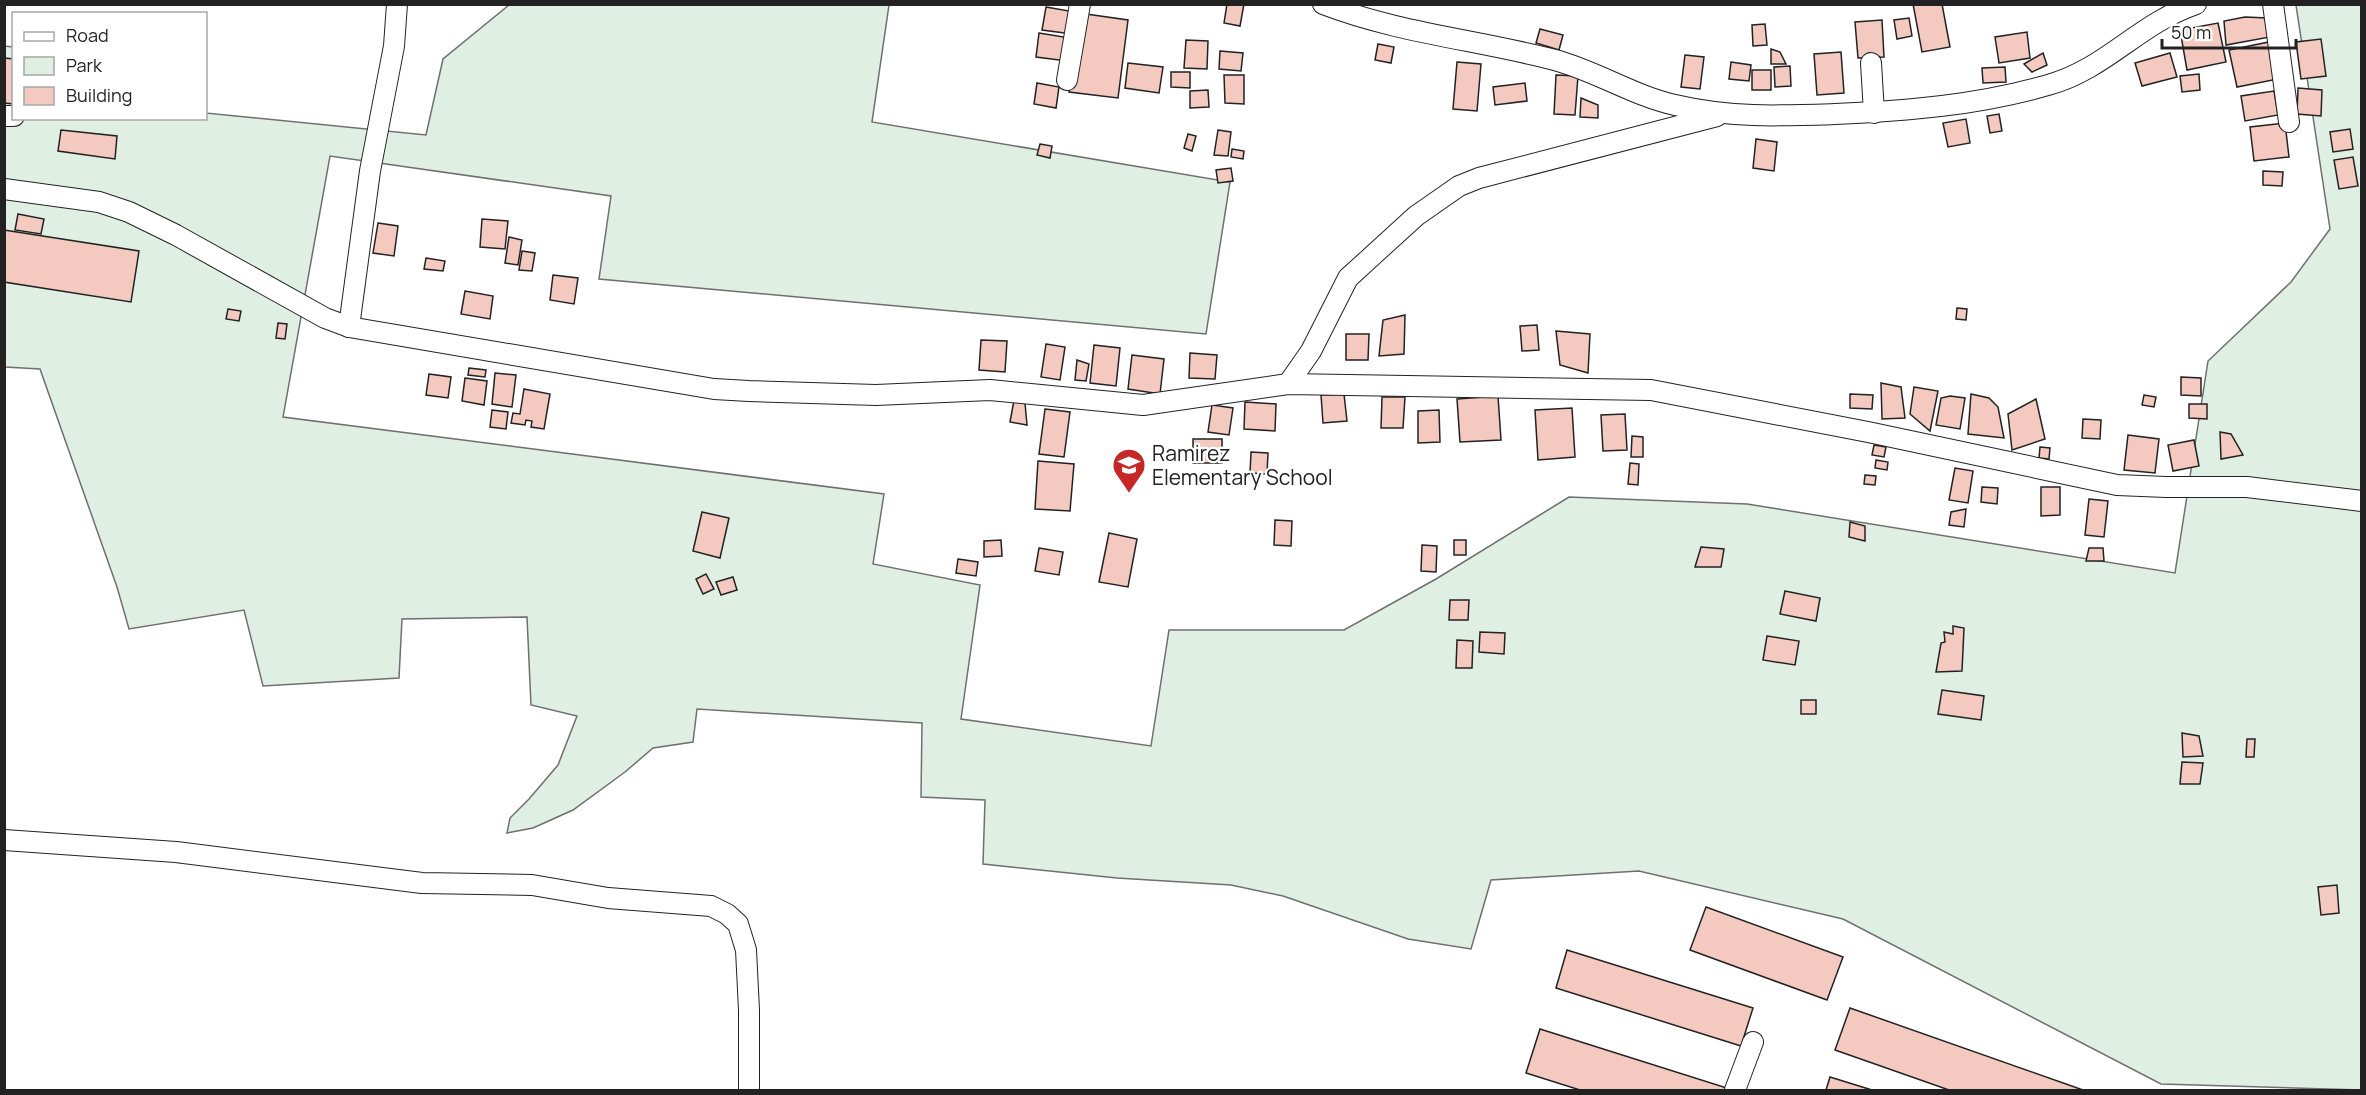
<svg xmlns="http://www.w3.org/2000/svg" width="2366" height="1095" viewBox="0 0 2366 1095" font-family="Manrope,sans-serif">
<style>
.green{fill:#e0efe3;stroke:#6f6f6f;stroke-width:1.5}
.building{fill:#f3c9c0;stroke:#222;stroke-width:1.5}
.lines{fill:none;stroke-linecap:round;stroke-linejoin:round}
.minor-casing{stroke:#222;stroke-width:22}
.minor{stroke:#fff;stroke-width:20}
.labels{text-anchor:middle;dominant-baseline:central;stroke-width:4.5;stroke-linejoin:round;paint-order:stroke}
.poi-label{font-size:21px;fill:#222;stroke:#fff;text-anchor:start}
</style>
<rect width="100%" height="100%" fill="#fff"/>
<path class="green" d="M509,5H889L872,122L1230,182L1206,334L599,279L611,196L330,156L283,417L884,494L873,564L980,585L961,719L1151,746L1169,630H1344L1436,579L1569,497L1747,504L2175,573L2208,361L2291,282L2330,229L2296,5H2361V1090L2161,1084L1843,919L1639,871L1491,880L1471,949L1408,939L1283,896L1231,885L1117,878L983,864L985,800L921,797L922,723L697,709L693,742L653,748L625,772L573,810L533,828L507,833L510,818L529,799L558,765L577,716L531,705L527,617L402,619L399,678L263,686L244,610L129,629L117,587L40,369L5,367L4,46L13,47L14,118H206V113L426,135L443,59Z"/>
<g class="building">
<path d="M1227,4H1244L1240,26L1224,23Z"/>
<path d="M1913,4H1942L1950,47L1922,52Z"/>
<path d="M1046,7L1075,12L1072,34L1042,30Z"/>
<path d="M1079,13L1128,20L1118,98L1069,92Z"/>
<path d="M2245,17L2267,18L2270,37L2226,45L2224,21Z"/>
<path d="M1909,18L1912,36L1897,39L1894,20Z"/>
<path d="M1882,20L1884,57L1858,58L1855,22Z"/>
<path d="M2218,23L2226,62L2187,70L2180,30Z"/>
<path d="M1765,24L1767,45L1753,46L1752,25Z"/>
<path d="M1540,29L1563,35L1559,50L1536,43Z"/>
<path d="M2027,32L2030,58L1999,63L1995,37Z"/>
<path d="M1039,33L1070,38L1067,61L1036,57Z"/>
<path d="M2321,39L2326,76L2301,79L2296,42Z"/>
<path d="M1186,40L1208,41L1207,69L1184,68Z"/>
<path d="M2269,42L2278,79L2237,87L2229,50Z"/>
<path d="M1378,44L1394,47L1391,63L1375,60Z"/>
<path d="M1771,49L1780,52L1786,64H1771Z"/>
<path d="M1220,51L1243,53L1241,71L1219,69Z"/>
<path d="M1841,52L1844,93L1817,95L1814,54Z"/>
<path d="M2043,53L2047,65L2032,72L2024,64Z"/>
<path d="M2170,53L2177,77L2142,86L2135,63Z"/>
<path d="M1685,55L1704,57L1700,89L1681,87Z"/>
<path d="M4,58L14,59V104L4,103Z"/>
<path d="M1457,62L1481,64L1477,111L1453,109Z"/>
<path d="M1731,62L1751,65L1749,81L1729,79Z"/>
<path d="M1128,63L1163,67L1159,93L1125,88Z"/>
<path d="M1790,66L1791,86L1775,87L1774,67Z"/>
<path d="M2005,67L2006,82L1983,83L1982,68Z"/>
<rect x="1752" y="70" width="19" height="20"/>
<path d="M1171,72H1190V88L1171,87Z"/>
<path d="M2199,74L2200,90L2182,92L2180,76Z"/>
<path d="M1224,75H1244V104L1225,103Z"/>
<path d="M1556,75L1578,76L1575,115L1554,114Z"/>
<path d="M1037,83L1059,87L1056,108L1034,104Z"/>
<path d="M1525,83L1527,101L1495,105L1493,87Z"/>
<path d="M2298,88L2322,90L2321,116L2297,114Z"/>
<path d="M1208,90L1209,107L1190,108V91Z"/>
<path d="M2274,91L2278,115L2245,121L2241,96Z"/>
<path d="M1581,98L1598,105V118L1580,117Z"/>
<path d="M1999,114L2002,131L1990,133L1987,116Z"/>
<path d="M1966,119L1970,143L1948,147L1943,123Z"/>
<path d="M2285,123L2289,157L2254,161L2250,127Z"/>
<path d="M2350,129L2353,149L2333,152L2330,132Z"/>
<path d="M61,130L117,136L115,159L58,151Z"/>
<path d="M1218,130L1231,132L1228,156L1214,155Z"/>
<path d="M1188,134L1196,136L1192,151L1184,148Z"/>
<path d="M1756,139L1777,142L1774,171L1753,168Z"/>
<path d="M1040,144L1052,146L1050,158L1037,155Z"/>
<path d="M1232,149L1244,151L1243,159L1231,157Z"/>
<path d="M2353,157L2358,186L2339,189L2334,160Z"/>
<path d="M1231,168L1233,181L1218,183L1216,170Z"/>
<path d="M2263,171L2283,172L2282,186L2263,185Z"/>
<path d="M18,214L44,219L41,234L15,230Z"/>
<path d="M482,219L508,221L505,249L480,247Z"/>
<path d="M378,223L398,226L394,256L373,253Z"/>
<path d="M4,230L139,251L131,302L4,282Z"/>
<path d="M509,237L522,240L518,265L505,263Z"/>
<path d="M522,251L535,253L532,271L519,270Z"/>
<path d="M426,258L445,261L443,271L424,269Z"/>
<path d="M553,275L578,278L574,304L550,300Z"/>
<path d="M465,291L493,296L490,319L461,314Z"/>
<path d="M1957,308L1967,309L1966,320L1956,319Z"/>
<path d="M228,309L241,311L239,321L226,319Z"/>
<path d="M1405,315L1404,354L1379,356L1383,320Z"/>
<path d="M278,323L287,324L285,339L276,338Z"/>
<path d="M1537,325L1539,350L1522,351L1520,326Z"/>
<path d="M1556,331L1590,334L1588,373L1560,365Z"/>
<path d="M1346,334H1369L1368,360H1346Z"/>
<path d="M981,340L1007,341L1005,372L979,370Z"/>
<path d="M1046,344L1065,347L1060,380L1041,377Z"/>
<path d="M1094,345L1120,348L1116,386L1090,383Z"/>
<path d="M1190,353L1217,355L1215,379L1189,378Z"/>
<path d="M1132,355L1164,359L1160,394L1128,389Z"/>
<path d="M1077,360L1089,364L1086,381L1075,380Z"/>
<path d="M469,368L486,370L485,377L468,375Z"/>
<path d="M495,373L516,375L512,407L492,404Z"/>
<path d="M429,374L451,377L448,398L426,395Z"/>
<path d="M2181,377L2201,378V396L2181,395Z"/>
<path d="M465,378L487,381L484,405L462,401Z"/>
<path d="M1881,383L1901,387L1905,418L1882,419Z"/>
<path d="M1914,387L1938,391L1930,431L1910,414Z"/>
<path d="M524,389L550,394L544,429L531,427L532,421L526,420L525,425L511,423L513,413L520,414Z"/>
<path d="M1344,394L1347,421L1323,423L1321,395Z"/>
<path d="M1850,394L1873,395L1872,409L1850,408Z"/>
<path d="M1971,394L1989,398L1998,407L2004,438L1968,434Z"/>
<path d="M2144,395L2156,397L2154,407L2142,405Z"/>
<path d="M1498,396L1501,440L1460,442L1457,399Z"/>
<path d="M1950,396L1965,398L1960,429L1936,425L1941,398Z"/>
<path d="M1382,397H1405L1403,428H1381Z"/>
<path d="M2036,399L2045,439L2012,450L2008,414Z"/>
<path d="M1014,400L1025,403L1027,425L1010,422Z"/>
<path d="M1245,402L1276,404L1275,431L1244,429Z"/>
<path d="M2189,404H2207V419L2189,418Z"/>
<path d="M1212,405L1233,408L1229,435L1208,432Z"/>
<path d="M1572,408L1575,457L1538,460L1535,410Z"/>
<path d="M1045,409L1070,412L1064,457L1039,454Z"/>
<path d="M492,410L508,412L506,429L490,427Z"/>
<path d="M1439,410L1440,442L1418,443V411Z"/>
<path d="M1625,414L1627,450L1603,451L1601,415Z"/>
<path d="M2083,419L2101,420L2100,439L2082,438Z"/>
<path d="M2220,432L2231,434L2243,455L2221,459Z"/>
<path d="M2128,435L2159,439L2155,473L2124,470Z"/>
<path d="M1632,436L1643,437V457H1631Z"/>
<rect x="1193" y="439" width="29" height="24"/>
<path d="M2194,440L2199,466L2173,471L2168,445Z"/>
<path d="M1874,445L1886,447L1884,457L1872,455Z"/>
<path d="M2040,447L2050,448L2049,459L2039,458Z"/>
<path d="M1251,452L1268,453L1267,474L1250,473Z"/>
<path d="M1876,460L1888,462L1887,470L1875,468Z"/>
<path d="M1038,461L1074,464L1070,511L1035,509Z"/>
<path d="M1630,463L1639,464L1638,485L1628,484Z"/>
<path d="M1955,468L1973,471L1968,503L1949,500Z"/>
<path d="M1865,475L1876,476L1875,485L1864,484Z"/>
<path d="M1982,487L1998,488L1997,504L1981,502Z"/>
<path d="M2041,487H2060V515L2041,516Z"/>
<path d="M2089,499L2108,501L2104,537L2085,535Z"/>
<path d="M1966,509L1964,527L1949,525L1951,512Z"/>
<path d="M702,512L729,518L720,558L693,551Z"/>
<path d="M1275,520L1292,521L1291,546L1274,545Z"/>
<path d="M1850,522L1865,526V541L1849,537Z"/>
<path d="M1109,533L1137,539L1128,587L1099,582Z"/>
<path d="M1001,540L1002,556L984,557V541Z"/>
<rect x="1454" y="540" width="12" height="15"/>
<path d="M1422,545L1437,546L1436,572L1421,571Z"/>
<path d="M1701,547L1724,549L1721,567H1695Z"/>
<path d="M1039,548L1063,552L1059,575L1035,571Z"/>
<path d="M2089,548H2103L2104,561H2086Z"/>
<path d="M958,559L978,562L976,576L956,573Z"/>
<path d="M706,574L714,589L703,594L696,579Z"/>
<path d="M733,577L737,590L721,595L716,582Z"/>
<path d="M1785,591L1820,598L1816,621L1780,614Z"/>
<path d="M1450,600H1469L1468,620H1449Z"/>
<path d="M1953,626L1964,628L1962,671L1936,672L1941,643L1945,642L1944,632L1953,634Z"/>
<path d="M1480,632L1505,633L1504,654L1479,652Z"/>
<path d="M1767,636L1799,641L1795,665L1763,660Z"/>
<path d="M1457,640L1473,641L1472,668H1456Z"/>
<path d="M1942,690L1984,696L1981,720L1938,714Z"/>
<rect x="1801" y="700" width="15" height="14"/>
<path d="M2182,733L2199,736L2203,756L2183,757Z"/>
<path d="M2247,739H2255L2254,757H2246Z"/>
<path d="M2182,762L2203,763L2200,784H2180Z"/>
<path d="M2337,885L2339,913L2321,915L2318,887Z"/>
<path d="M1706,907L1843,957L1827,1000L1690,950Z"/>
<path d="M1567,950L1753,1008L1741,1046L1556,988Z"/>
<path d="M1850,1008L2083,1090H1949L1835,1050Z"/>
<path d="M1540,1029L1730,1089V1090H1580L1526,1073Z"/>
<path d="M1830,1077L1872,1090H1826Z"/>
</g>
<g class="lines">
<g class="minor-casing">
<g id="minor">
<path d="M1323,4C1398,33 1478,40 1555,60C1596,71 1634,96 1675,105C1731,118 1778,116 1835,114C1907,111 1978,105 2048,85C2106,69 2138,24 2196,4"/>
<path d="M2273,4L2289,122"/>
<path d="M1871,63L1874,113"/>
<path d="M1067,80L1080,4"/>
<path d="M4,116H14"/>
<path d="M4,189L99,202L129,212L176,235L325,318L349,327L714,389L749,391L876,395L990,390L1143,405L1288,384L1651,390L1868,432L2117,485L2166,487H2247L2362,501"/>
<path d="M349,327L370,171L394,46L397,4"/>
<path d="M1288,384L1311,351L1348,278L1416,216L1459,186L1479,178L1717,116"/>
<path d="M4,840L176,852L422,883L532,885L608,898L711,906L727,914L738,924L746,950L749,1010V1090"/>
<path d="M1735,1090L1753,1042"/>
</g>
</g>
<use href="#minor" class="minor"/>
</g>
<defs>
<g id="school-pin" transform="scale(1.725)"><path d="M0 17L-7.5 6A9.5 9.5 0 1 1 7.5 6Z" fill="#c62828" stroke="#fff"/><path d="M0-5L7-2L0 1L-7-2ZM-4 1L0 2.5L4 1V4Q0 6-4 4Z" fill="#fff"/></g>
</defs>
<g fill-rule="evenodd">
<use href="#school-pin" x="1129" y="465"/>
</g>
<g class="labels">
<g class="poi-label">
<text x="1152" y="453">Ramirez<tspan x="1152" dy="24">Elementary School</tspan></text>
</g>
</g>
<rect width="2366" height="1095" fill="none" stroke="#222222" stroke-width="12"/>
<rect x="12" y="12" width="195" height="108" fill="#ffffff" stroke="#a7a7a7" stroke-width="1.5"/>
<rect x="24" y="32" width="30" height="9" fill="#ffffff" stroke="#a7a7a7" stroke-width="1.5"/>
<text x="66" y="42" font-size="18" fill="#222222">Road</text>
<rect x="24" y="57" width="30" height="18" fill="#e0efe3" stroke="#a7a7a7" stroke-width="1.5"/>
<text x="66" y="72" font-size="18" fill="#222222">Park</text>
<rect x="24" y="87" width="30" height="18" fill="#f3c9c0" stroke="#a7a7a7" stroke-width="1.5"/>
<text x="66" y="102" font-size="18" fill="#222222">Building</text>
<path d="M2162 39v9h134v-9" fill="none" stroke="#222222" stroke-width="3"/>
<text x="2171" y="39" font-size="18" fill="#222222" stroke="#ffffff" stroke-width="4.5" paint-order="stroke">50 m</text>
</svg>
